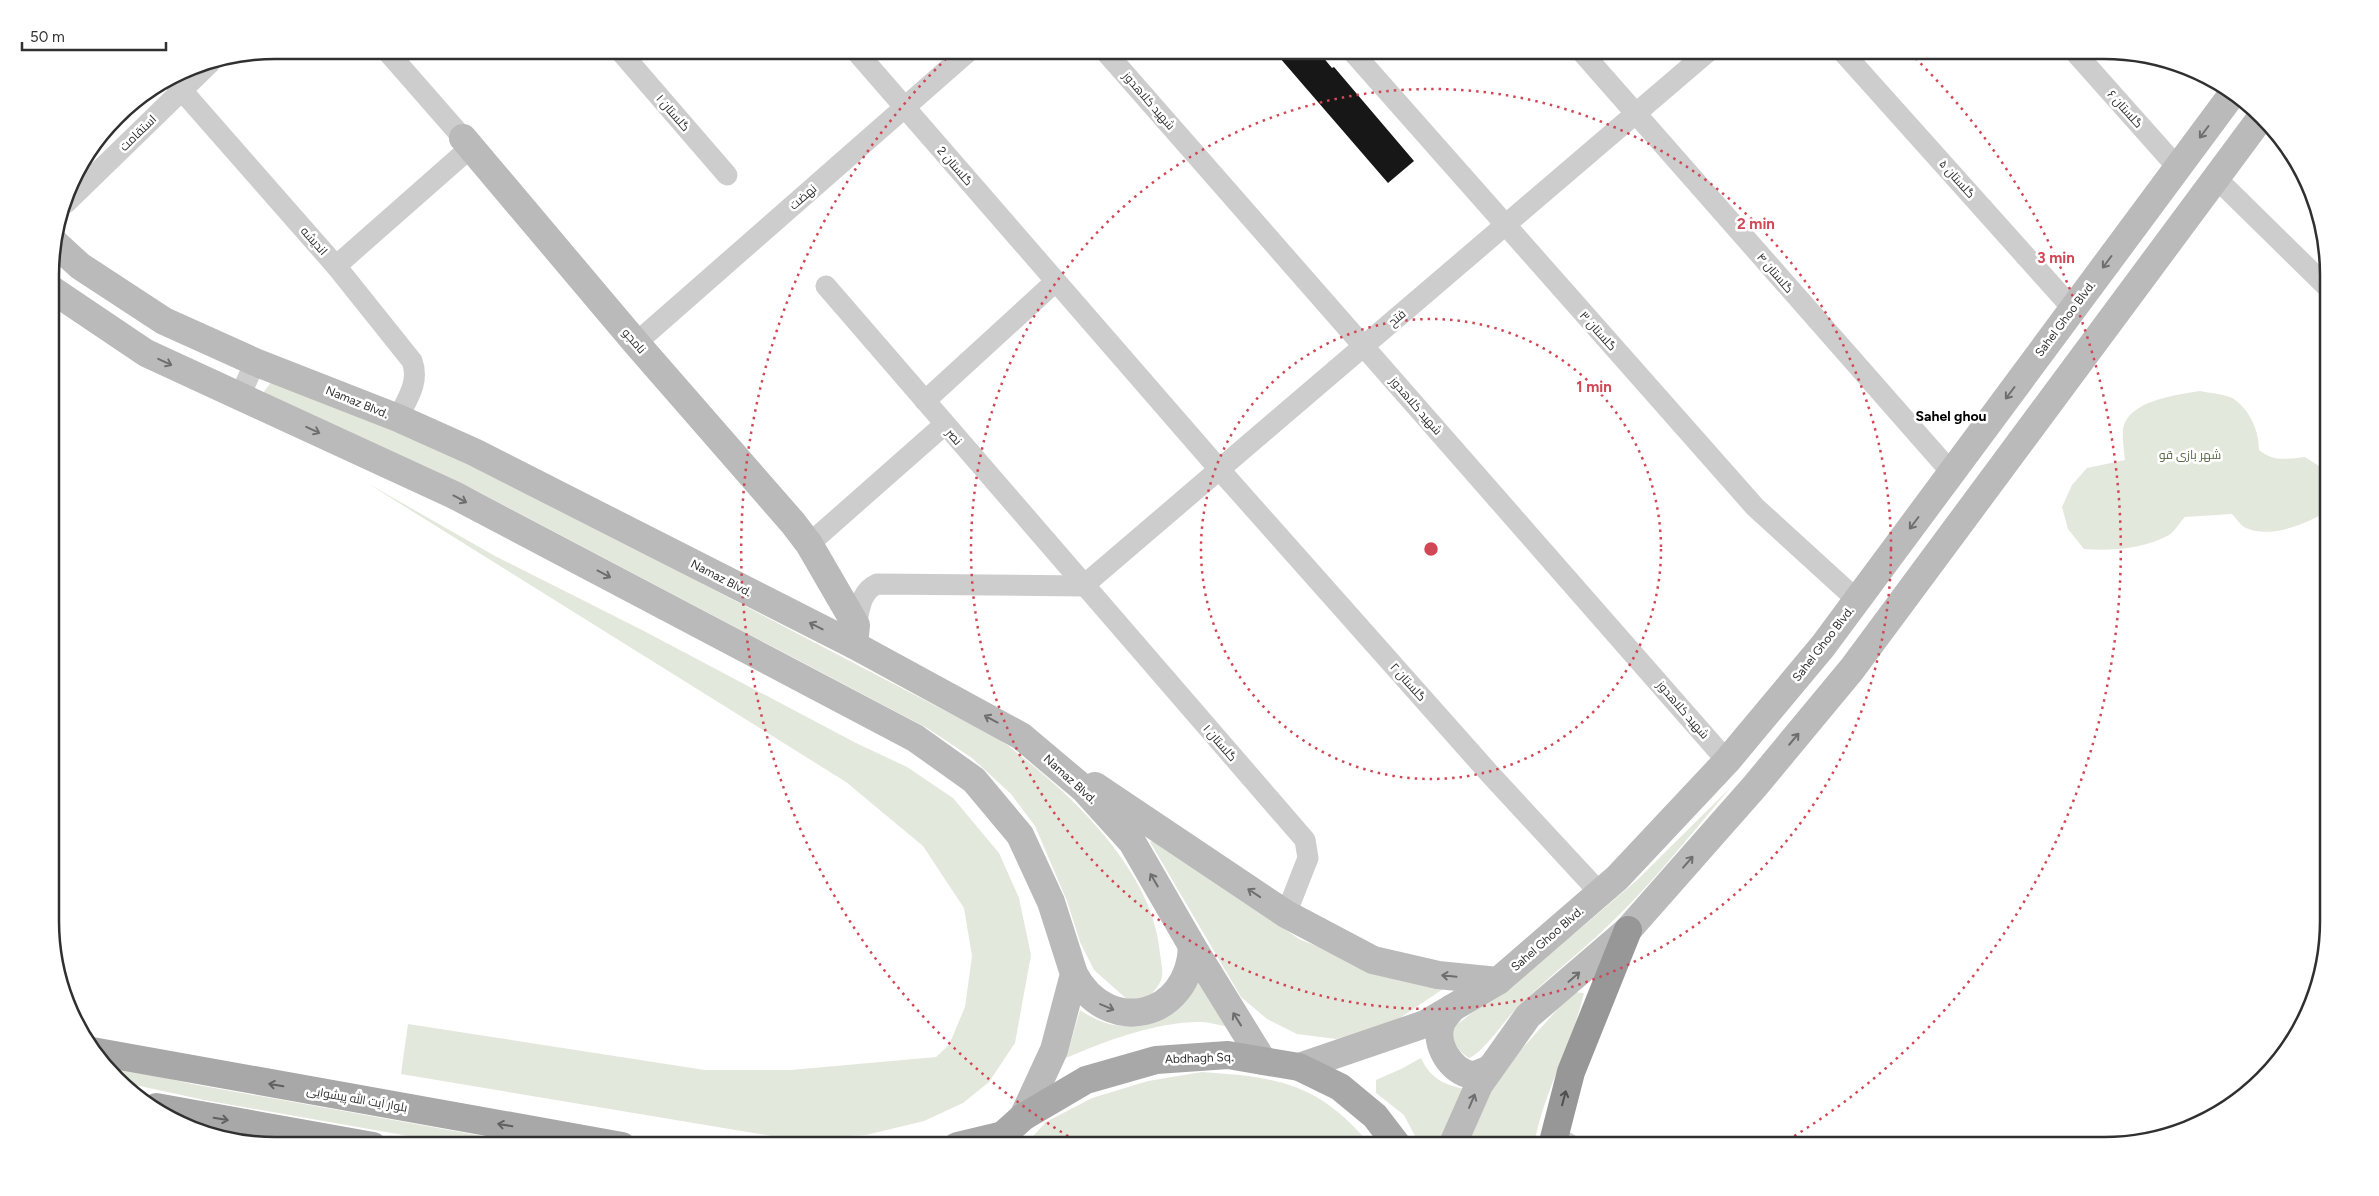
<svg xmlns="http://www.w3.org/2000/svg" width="2379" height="1196" viewBox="0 0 2379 1196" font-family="Figtree,Cairo,sans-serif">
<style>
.green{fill:#e3e8dc}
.building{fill:#171717}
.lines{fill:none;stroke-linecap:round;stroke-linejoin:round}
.lane{stroke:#cdcdcd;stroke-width:11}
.street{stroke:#cdcdcd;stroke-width:21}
.secondary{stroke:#bababa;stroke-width:28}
.primary{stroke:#a8a8a8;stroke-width:28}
.highway{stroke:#979797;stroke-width:28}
.oneway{stroke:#6e6e6e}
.oneway2{stroke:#606060}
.oneway3{stroke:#4f4f4f}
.ring{fill:none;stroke:#d14755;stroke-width:2.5;stroke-dasharray:2.5 5}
.labels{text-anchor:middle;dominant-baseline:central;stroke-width:5;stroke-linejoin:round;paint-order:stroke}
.street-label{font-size:12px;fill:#303030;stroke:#fff}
.park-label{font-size:12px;fill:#546742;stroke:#fff}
.neighbourhood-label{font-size:14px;font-weight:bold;fill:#000;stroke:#fff}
.rim{fill:none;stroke:#303030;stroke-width:2.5}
.centre{fill:#d14755;stroke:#fff;stroke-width:2.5}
.ring-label{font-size:15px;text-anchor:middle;font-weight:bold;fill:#d14755;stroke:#fff;stroke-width:5;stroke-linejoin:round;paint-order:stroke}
</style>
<rect width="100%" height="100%" fill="#fff"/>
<g class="green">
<path d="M272,381L472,463L999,739C1064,787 1154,868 1160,954C1161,961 1163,970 1162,977C1161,983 1154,991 1150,997L1129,1001L1094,970L1080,942L1067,901L1035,826L1011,794L972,758L927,728L475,490L263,393Z"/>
<path d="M2200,391C2209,393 2226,394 2234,399C2250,411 2259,430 2259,450C2273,462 2288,459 2305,457C2311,461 2318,465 2323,469C2332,479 2329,501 2325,513C2304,524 2270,539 2246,528C2241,526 2236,518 2232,514L2185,517C2180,522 2175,531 2169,535C2144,549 2111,551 2084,549L2068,529L2062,507L2072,485L2087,468L2125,460C2124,450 2122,438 2123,429C2128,400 2177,395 2200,391Z"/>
<path d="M367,483L495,556L642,630L856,743L907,767L953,798L999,853L1019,898L1031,955L1015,1043L989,1082L963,1103L924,1121L866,1135L790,1139L401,1074L408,1024L705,1070H791L936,1057L949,1045L965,1007L972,956L964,908L923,846L846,782Z"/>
<path d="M1732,786C1694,830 1658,877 1617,917C1585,949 1548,977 1516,1009C1503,1022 1483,1053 1469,1058C1458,1052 1454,1042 1450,1030L1575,933L1636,881Z"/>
<path d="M1157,839L1299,939L1356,962L1446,987L1397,1020L1364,1032L1336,1039L1297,1034L1267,1019L1241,997L1150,842Z"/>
<path d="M1197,977L1225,1026C1217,1025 1209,1022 1202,1022C1159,1021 1105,1041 1066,1058L1080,1010C1098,1022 1120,1031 1143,1023C1151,1020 1187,985 1197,977Z"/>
<path d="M1573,992L1584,993C1572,1046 1543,1092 1534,1146H1467L1492,1090L1520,1051Z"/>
<path d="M1421,1058C1430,1078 1444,1085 1465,1089L1438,1146H1425L1415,1136L1404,1115L1376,1093V1080L1401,1069Z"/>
<path d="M104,1064L192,1084L538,1146H465L204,1100L126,1083Z"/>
<path d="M1202,1072C1280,1077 1320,1084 1371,1146H1024L1046,1122L1092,1098L1148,1081Z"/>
</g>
<path class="building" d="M1273,50H1317L1332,68L1334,67L1414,161L1388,183Z"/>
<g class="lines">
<path class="lane" d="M1556,1130L1581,1146"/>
<g class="street">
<path d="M386,50L463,138"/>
<path d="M619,50L727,175"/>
<path d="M855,50L1219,469L1489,773L1600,893"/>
<path d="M1104,50L1727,761"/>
<path d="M1351,50L1755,507L1857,600"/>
<path d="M1580,50L1951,472"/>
<path d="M1841,50L2073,309"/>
<path d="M2073,50L2178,168"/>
<path d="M171,78L336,266L412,361C420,382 407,399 398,418"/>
<path d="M2216,178L2327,287"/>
<path d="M66,203L210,63"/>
<path d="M336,266L470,148"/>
<path d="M826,286L1305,840L1308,858L1286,914"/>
<path d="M636,343L970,50"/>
<path d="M240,396L255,362"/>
<path d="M925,401L1055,282"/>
<path d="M809,544L944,425"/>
<path d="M1083,586L1710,50"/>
<path d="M856,625C860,609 860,592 877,584L1083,586"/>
</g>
<g class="secondary">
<path d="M463,138L636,343L793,523L809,544L856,625L854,645"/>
<path d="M55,243L80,266L164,321L255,362L398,418L474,452L854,645L1021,736L1084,789L1132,842L1192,946L1263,1061"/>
<path d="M51,289L146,353L454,495L915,738L974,780L1020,835L1051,902L1074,974L1054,1050L1023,1117"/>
<path d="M1095,786L1286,914L1373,960L1438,975L1498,981"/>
<path d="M1074,974C1108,1038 1190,1018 1192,946"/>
<path d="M1452,1008C1449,1013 1443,1018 1441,1024C1434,1044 1451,1072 1472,1075C1477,1075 1485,1071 1490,1069"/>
<path d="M1299,1067L1425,1024L1498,981L1617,878L1727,761L1823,646L2233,93"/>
<path d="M1452,1146L1479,1085L1528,1016L1628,930L1755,786L1852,669L2262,116"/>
</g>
<g class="primary">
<path d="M92,1051L622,1146"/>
<path d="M156,1107L373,1146"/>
<path d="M957,1146L1003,1135"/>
<path d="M995,1146L1003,1135L1023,1117L1086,1080L1156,1060L1228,1055L1299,1067L1340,1087L1375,1116L1398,1146"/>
</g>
<path class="highway" d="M1552,1146L1571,1072L1628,930"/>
</g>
<defs><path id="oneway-shaft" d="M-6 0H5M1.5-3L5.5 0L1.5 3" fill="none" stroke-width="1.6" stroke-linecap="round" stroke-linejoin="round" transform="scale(1.25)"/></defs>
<g class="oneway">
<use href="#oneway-shaft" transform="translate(2204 132) rotate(127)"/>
<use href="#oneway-shaft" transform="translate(2107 262) rotate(127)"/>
<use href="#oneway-shaft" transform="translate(165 362) rotate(25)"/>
<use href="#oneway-shaft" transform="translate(2010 393) rotate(127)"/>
<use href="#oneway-shaft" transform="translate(313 430) rotate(25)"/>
<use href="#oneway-shaft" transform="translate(460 499) rotate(28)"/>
<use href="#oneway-shaft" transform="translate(1914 523) rotate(127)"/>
<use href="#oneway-shaft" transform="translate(604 574) rotate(28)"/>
<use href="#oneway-shaft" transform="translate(816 626) rotate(-153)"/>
<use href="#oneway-shaft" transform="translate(991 719) rotate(-152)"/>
<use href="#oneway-shaft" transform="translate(1794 739) rotate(-50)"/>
<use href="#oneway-shaft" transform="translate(1688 862) rotate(-49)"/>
<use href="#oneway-shaft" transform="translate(1154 880) rotate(-120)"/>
<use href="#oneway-shaft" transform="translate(1254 893) rotate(-146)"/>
<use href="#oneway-shaft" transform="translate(1449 976) rotate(-174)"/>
<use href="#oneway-shaft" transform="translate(1574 977) rotate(-41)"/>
<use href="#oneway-shaft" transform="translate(1107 1007) rotate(23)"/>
<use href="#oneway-shaft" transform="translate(1237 1019) rotate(-122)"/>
<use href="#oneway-shaft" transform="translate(1472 1101) rotate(-67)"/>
</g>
<g class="oneway2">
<use href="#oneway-shaft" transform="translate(276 1085) rotate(-170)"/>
<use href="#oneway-shaft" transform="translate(221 1119) rotate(10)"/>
<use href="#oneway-shaft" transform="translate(505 1125) rotate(-170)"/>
</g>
<use class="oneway3" href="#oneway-shaft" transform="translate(1564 1098) rotate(-75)"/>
<g class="ring">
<circle cx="1431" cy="549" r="230"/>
<circle cx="1431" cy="549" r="460"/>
<path d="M1081 1144A690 690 0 0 1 952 53M1910 53A690 690 0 0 1 1781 1144"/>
</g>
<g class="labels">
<g class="street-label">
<text transform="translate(1149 101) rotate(49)">شهید کلاهدوز</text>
<text transform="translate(2125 109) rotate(48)">گلستان ۶</text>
<text transform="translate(673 113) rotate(49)">گلستان ۱</text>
<text transform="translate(138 133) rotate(-44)">استقامت</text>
<text transform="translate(955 166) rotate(49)">گلستان 2</text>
<text transform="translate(1957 179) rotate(48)">گلستان ۵</text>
<text transform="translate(803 197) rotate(-41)">نهضت</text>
<text transform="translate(314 241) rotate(48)">اندیشه</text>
<text transform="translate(1775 273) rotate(49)">گلستان ۴</text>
<text transform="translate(1397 318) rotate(-40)">فتح</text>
<text transform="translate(2065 319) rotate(-53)">Sahel Ghoo Blvd.</text>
<text transform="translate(1598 331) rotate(48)">گلستان ۳</text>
<text transform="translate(634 341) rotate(49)">نامجو</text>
<text transform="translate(357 402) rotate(22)">Namaz Blvd.</text>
<text transform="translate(1416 406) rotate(49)">شهید کلاهدوز</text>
<text transform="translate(954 437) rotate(49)">نصر</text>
<text transform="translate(721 578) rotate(27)">Namaz Blvd.</text>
<text transform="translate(1823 644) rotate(-52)">Sahel Ghoo Blvd.</text>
<text transform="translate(1408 682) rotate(48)">گلستان ۲</text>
<text transform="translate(1683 710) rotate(49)">شهید کلاهدوز</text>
<text transform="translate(1220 743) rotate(49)">گلستان ۱</text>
<text transform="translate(1070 779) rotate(42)">Namaz Blvd.</text>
<text transform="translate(1547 939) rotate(-41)">Sahel Ghoo Blvd.</text>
<text transform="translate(1199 1058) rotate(-2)">Abdhagh Sq.</text>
<text transform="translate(357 1099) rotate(10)">بلوار آیت الله پیشوایی</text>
</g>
<g class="park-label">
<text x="2190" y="455">شهر بازی قو</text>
</g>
<g class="neighbourhood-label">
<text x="1951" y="416">Sahel ghou</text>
</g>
</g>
<path d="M0 0H2379V1196H0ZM275 59H2104A216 216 0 0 1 2320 275V921A216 216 0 0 1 2104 1137H275A216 216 0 0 1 59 921V275A216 216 0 0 1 275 59Z" fill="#fff" fill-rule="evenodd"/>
<path class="rim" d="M275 59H2104A216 216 0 0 1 2320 275V921A216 216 0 0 1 2104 1137H275A216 216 0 0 1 59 921V275A216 216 0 0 1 275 59Z"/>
<circle cx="1431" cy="549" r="8" class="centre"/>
<g class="ring-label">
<text x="1756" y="229">2 min</text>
<text x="2056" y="263">3 min</text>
<text x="1594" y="392">1 min</text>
</g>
<path d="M22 42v8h144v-8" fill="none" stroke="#303030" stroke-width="2.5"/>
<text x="30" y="42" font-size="15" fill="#303030" stroke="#ffffff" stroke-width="4" paint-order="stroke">50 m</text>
</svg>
